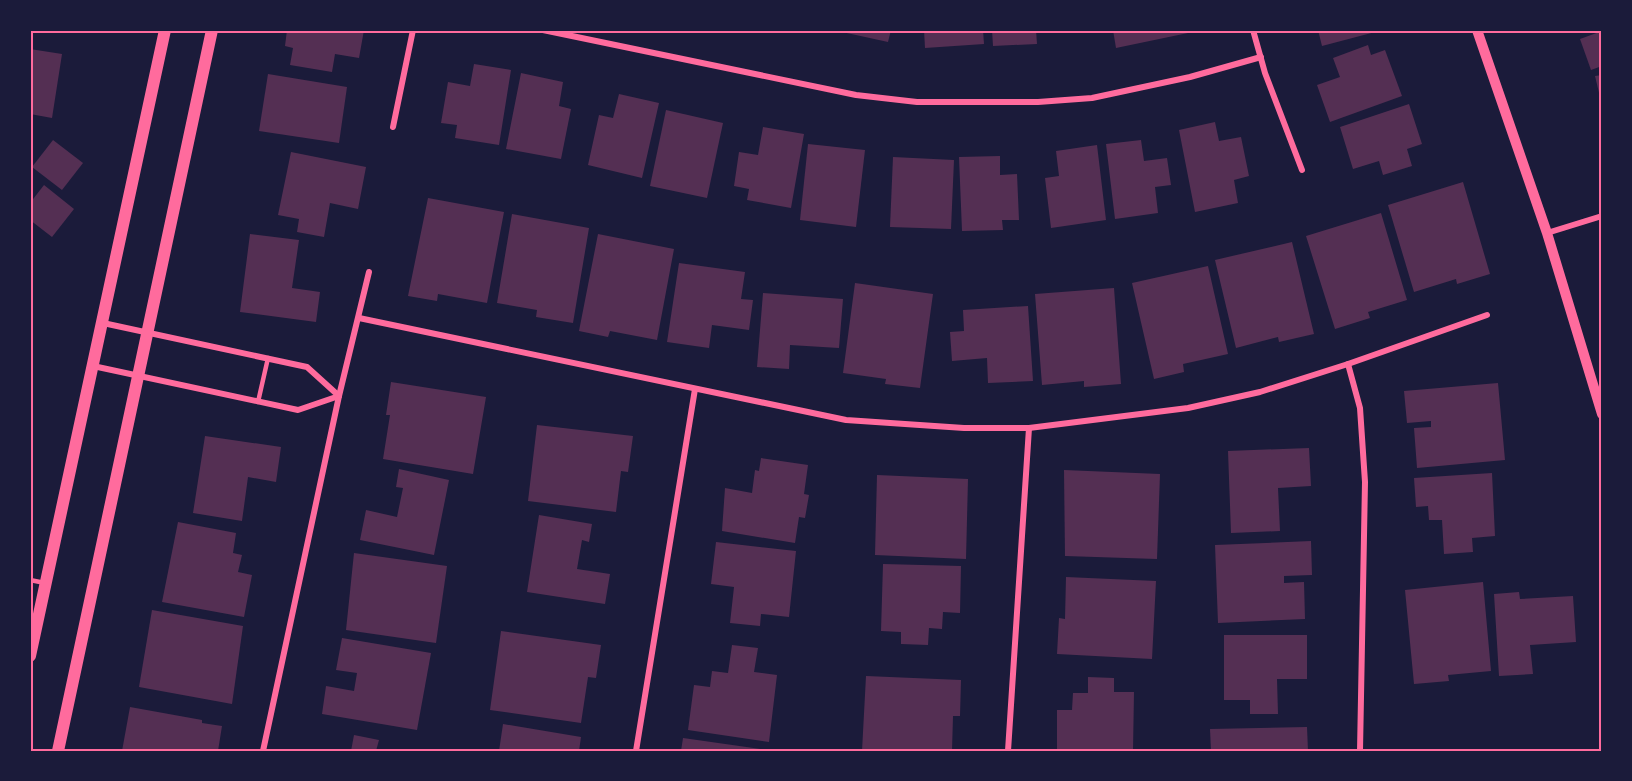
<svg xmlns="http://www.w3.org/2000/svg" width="1632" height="781" viewBox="0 0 1632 781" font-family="Commissioner,sans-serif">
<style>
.building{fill:#542f53}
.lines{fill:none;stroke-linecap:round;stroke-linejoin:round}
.service{stroke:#ff6b9d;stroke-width:4.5}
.minor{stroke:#ff6b9d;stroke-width:6}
.tertiary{stroke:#ff6b9d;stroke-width:10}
.secondary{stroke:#ff6b9d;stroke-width:12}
.neatline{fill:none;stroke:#ff6b9d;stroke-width:2}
</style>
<rect width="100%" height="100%" fill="#1b1b3a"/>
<g class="building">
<path d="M287,30H364L359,58L335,54L332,72L290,65L293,48L285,46Z"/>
<path d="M833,30H891L888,42Z"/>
<path d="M924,30H983L984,44L925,48Z"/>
<path d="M992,30H1036L1037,44L993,46Z"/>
<path d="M1113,30H1187L1188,33L1116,48Z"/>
<path d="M1318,30H1379V31L1322,46Z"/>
<path d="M1602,31V66L1591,70L1580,39Z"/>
<path d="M1368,45L1371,55L1385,50L1402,96L1330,122L1317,85L1340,77L1333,58Z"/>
<path d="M30,49L62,54L52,118L30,114Z"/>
<path d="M474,64L511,70L499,145L455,138L457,125L441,123L448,82L470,86Z"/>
<path d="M521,73L563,82L559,106L571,109L561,159L506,149Z"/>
<path d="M268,74L347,87L339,143L259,131Z"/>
<path d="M1602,75V101H1601L1595,76Z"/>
<path d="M619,94L659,103L642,178L588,165L599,115L613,118Z"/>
<path d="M1409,104L1422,144L1407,149L1412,166L1383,175L1379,161L1353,169L1340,127Z"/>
<path d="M666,110L723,123L707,198L650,186Z"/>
<path d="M1215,122L1219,141L1241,137L1249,176L1234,180L1238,203L1195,212L1179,130Z"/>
<path d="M763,127L804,134L791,208L747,200L749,189L734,186L739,152L758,155Z"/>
<path d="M53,140L83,163L62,190L32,167Z"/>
<path d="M1141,140L1144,161L1167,158L1171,185L1155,187L1158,213L1115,219L1106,144Z"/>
<path d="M808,144L865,150L856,227L800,220Z"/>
<path d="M1097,145L1106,220L1051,228L1045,178L1059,176L1056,151Z"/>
<path d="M291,152L366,167L358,209L330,203L324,237L297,232L299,219L278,215Z"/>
<path d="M1000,156V175L1017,174L1019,220H1002L1003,230L962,231L959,157Z"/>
<path d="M893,157L954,160L951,229L890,227Z"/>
<path d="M1463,182L1490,274L1457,284L1456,279L1414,292L1388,205Z"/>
<path d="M44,185L74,209L52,237L30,220V203Z"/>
<path d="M428,198L504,212L487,303L438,294L437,301L408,296Z"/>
<path d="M1381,213L1407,300L1368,312L1370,318L1335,329L1306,236Z"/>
<path d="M512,214L589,228L573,323L536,317L537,310L497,303Z"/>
<path d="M250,234L299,240L292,288L320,292L316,322L240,312Z"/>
<path d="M598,234L674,249L657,340L610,331L608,337L579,331Z"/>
<path d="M1292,242L1314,334L1279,342L1278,337L1236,348L1215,260Z"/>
<path d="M679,263L745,272L741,299L753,300L749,330L712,325L709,348L667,342Z"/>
<path d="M1208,266L1228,354L1183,364L1184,372L1154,379L1132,283Z"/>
<path d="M855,283L933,294L920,388L885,384L886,379L843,373Z"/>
<path d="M1114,288L1121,384L1084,387V381L1042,385L1035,294Z"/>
<path d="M763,293L843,299L839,348L790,345L789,369L757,367Z"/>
<path d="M1028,306L1033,381L988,383L987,358L952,361L950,332L964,331L963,310Z"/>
<path d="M391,382L486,397L473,474L383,459L390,415H386Z"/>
<path d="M1498,383L1505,460L1417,468L1414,428L1431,427V421L1407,423L1404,391Z"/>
<path d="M537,425L633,436L628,472L621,471L616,512L528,501Z"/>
<path d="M205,436L281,447L276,482L248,477L242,521L193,513Z"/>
<path d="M1309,448L1311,486L1278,488L1280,531L1231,533L1228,451Z"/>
<path d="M761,458L808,465L804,494L809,495L805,518L799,517L795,543L722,531L725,488L752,493L755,470L759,471Z"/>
<path d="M399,469L449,480L434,555L360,540L366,510L397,517L403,488L396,487Z"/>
<path d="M1064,470L1160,474L1157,559L1065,556Z"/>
<path d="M1492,473L1495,536L1472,538L1473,552L1444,554L1442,520H1429L1428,506L1416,507L1414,478Z"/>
<path d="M877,475L968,479L966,559L875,555Z"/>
<path d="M539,515L592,524L589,542L582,540L577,569L610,574L605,604L527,592Z"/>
<path d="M178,522L236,533L233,553L242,555L238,572L252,575L244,617L162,602Z"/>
<path d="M1311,541L1312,575L1284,576V583L1304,582L1305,619L1218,623L1215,545Z"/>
<path d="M716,542L796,551L789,617L761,614L760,626L730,623L734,587L711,584Z"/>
<path d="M354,553L447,566L436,643L346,630Z"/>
<path d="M883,564L961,566L960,613L943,612L942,629L929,628L928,645L901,644V632L881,631Z"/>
<path d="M1066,577L1156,581L1152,659L1057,654L1059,618L1065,619Z"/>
<path d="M1483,582L1491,671L1448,675L1449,681L1414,684L1405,590Z"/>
<path d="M1519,592L1520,599L1573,596L1576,642L1530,645L1533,674L1499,676L1494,594Z"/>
<path d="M152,610L243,626L232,704L139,687Z"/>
<path d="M501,631L601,645L596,678L588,677L581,723L490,710Z"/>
<path d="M1224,635H1307V679H1277L1278,714H1250V700H1224Z"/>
<path d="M342,638L431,653L417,730L322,714L326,686L354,691L357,673L336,670Z"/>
<path d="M732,645L758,648L754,672L777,675L769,742L688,730L694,685L710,687L712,671L728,673Z"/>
<path d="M866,676L961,680L960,716H953L952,751H862Z"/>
<path d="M1088,677L1114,678V692H1134L1133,751H1057V710H1072L1073,693H1088Z"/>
<path d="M130,707L202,720V723L222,726L218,751H122Z"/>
<path d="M503,724L581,737L579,751H499Z"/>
<path d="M1307,727L1308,751H1211L1210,729Z"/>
<path d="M354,735L379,740L376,751H351Z"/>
<path d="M683,738L768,750V751H681Z"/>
</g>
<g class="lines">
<g class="service">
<path d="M258,402L268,358"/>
<path d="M30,580L45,583"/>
</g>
<g class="minor">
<path d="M543,30L856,95L917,102H1038L1092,98L1190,77L1261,57"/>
<path d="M1253,30L1265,73L1302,170"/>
<path d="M393,127L413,30"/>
<path d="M1547,233L1602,216"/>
<path d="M359,318L846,420L964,428H1029L1188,408L1260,392L1348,364L1487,315"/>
<path d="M1348,364L1360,408L1365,482L1360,751"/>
<path d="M93,366L298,410L339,396L307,367L103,323"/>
<path d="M263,751L339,396L369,272"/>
<path d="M636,751L695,389"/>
<path d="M1008,751L1029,428"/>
</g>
<path class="tertiary" d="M1477,30L1547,233L1602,414"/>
<g class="secondary">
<path d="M30,656L165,30"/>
<path d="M58,751L212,30"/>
</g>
</g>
<rect width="1632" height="781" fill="none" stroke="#1b1b3a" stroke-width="63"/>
<rect x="32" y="32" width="1568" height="718" class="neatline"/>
</svg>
